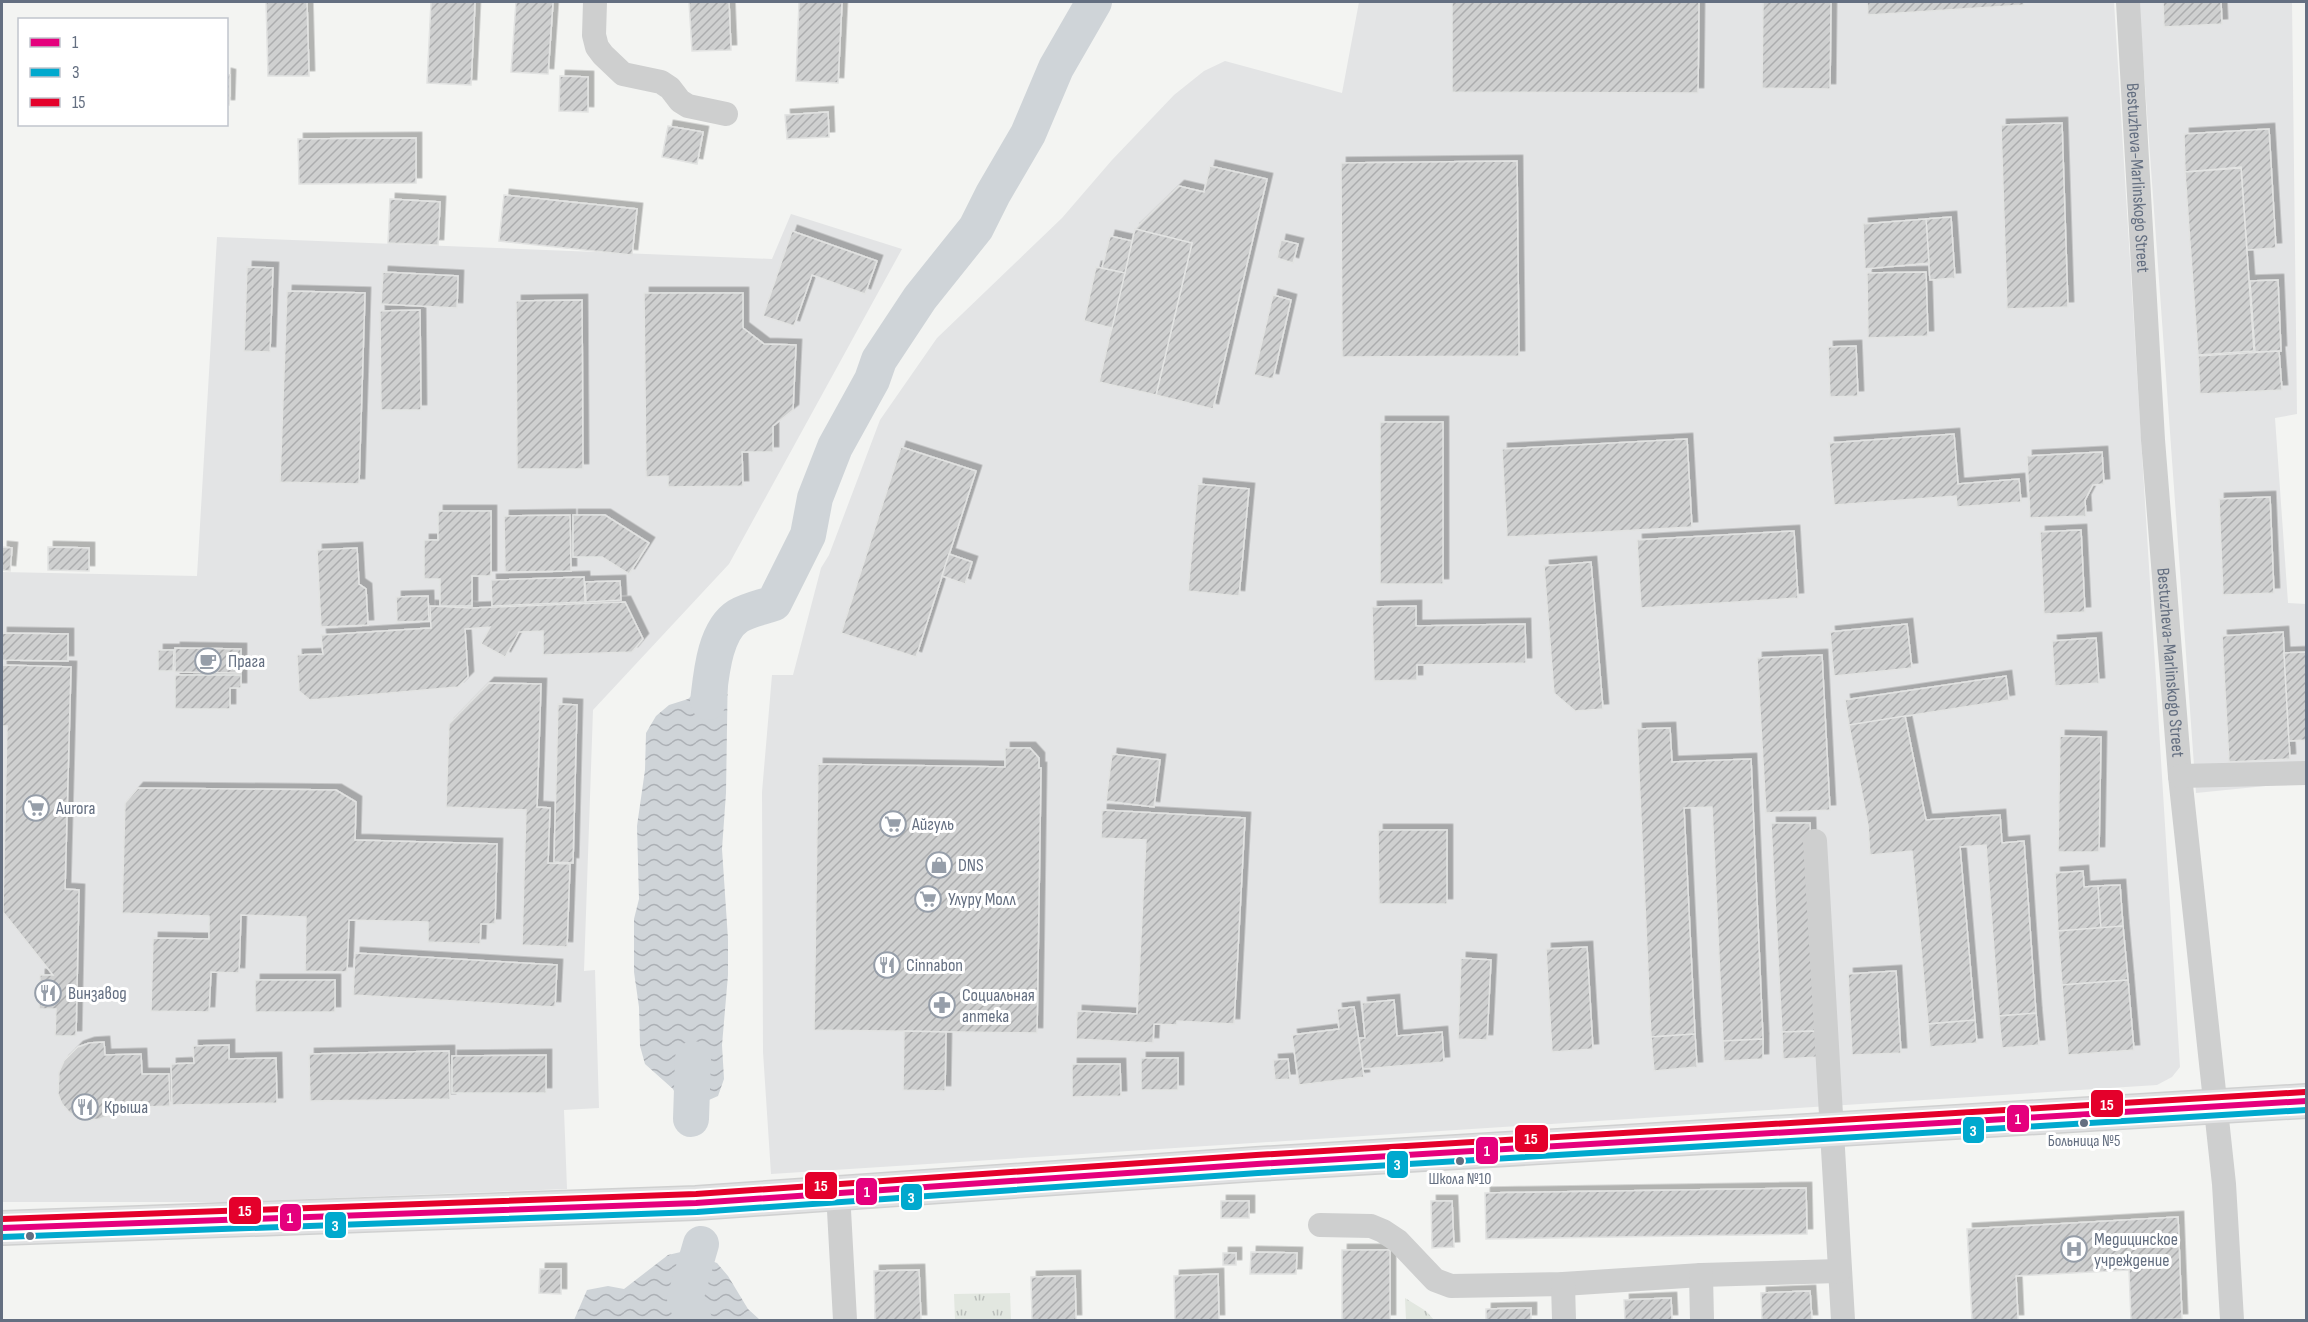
<svg xmlns="http://www.w3.org/2000/svg" width="2308" height="1322" viewBox="0 0 2308 1322" font-family="'Sofia Sans Condensed',sans-serif">
<style>
.built{fill:#e3e4e5}
.park{fill:url(#park-tufts)}
.water{fill:url(#water-waves)}
.lines{fill:none;stroke-linecap:round;stroke-linejoin:round}
.river{stroke:#cfd4d8;stroke-width:36}
.building{fill:url(#building-hatch);stroke:#e2e3e2;stroke-width:1.5;filter:url(#shadow)}
.secondary-casing{stroke:#d0d1d1;stroke-width:36}
.street{stroke:#cecfcf;stroke-width:24}
.secondary{stroke:#e0e1e2;stroke-width:33}
.bus-1-casing{stroke:#fff;stroke-width:10}
.bus-2-casing{stroke:#fff;stroke-width:10}
.bus-3-casing{stroke:#fff;stroke-width:10}
.bus-1{stroke:#e5007d;stroke-width:6}
.bus-2{stroke:#00a9ce;stroke-width:6}
.bus-3{stroke:#e4002b;stroke-width:6}
.bus-dot{fill:#646f81;stroke:#fff;stroke-width:2}
.labels{text-anchor:middle;dominant-baseline:central;stroke-width:6;stroke-linejoin:round;paint-order:stroke}
.bus-label{font-size:16px;fill:#646f81;stroke:#fff}
.street-label{font-size:18px;fill:#646f81;stroke:#fff}
.poi-label{font-size:18px;fill:#646f81;stroke:#fff;text-anchor:start}
.line-badge{stroke:#fff;stroke-width:2}
.badge-label{font-size:16px;text-anchor:middle;font-weight:bold;fill:#fff}
</style>
<defs>
<pattern id="park-tufts" width="24" height="20" patternUnits="userSpaceOnUse" patternTransform="scale(1.5)"><rect width="24" height="20" fill="#e2e7e0"/><path d="M3 7l-1-3M5 7V3M7 7l1-3M15 17l-1-3M17 17v-4M19 17l1-3" fill="none" stroke="#bbbfbb"/></pattern>
<pattern id="water-waves" width="16" height="10" patternUnits="userSpaceOnUse" patternTransform="scale(1.5)"><rect width="16" height="10" fill="#cfd4d8"/><path d="M0 5q4-4 8 0t8 0" fill="none" stroke="#acb0b5"/></pattern>
<pattern id="building-hatch" width="6" height="6" patternUnits="userSpaceOnUse" patternTransform="scale(1.5)"><rect width="6" height="6" fill="#cfd0d0"/><path d="M-1 1l2-2M0 6l6-6M5 7l2-2" fill="none" stroke="#acadae"/></pattern>
<filter id="shadow"><feDropShadow dx="5.5" dy="-5.5" stdDeviation="0" flood-color="#0004"/></filter>
</defs>
<rect width="100%" height="100%" fill="#f3f4f2"/>
<g class="built">
<path d="M1359,2H2114L2180,1067L2172,1077L2157,1085L771,1174L763,1052L762,792L772,675H793L821,568L829,555L880,420L937,338L1062,218L1112,160L1174,95L1204,71L1225,61L1342,93Z"/>
<path d="M2139,2H2292L2297,414L2275,418L2288,603L2306,604V782L2196,793Z"/>
<path d="M791,214L902,249L729,564L593,710L584,971L595,970L599,1108L564,1110L567,1189L225,1202H2V572L197,576L217,237L772,259Z"/>
</g>
<g class="park">
<path d="M1010,1293L1011,1320H955L954,1294Z"/>
<path d="M1405,1298L1426,1311L1434,1320H1406Z"/>
</g>
<g class="water">
<path d="M714,653L728,663L726,793L722,849L728,939V975L722,1045L724,1079L718,1096L684,1111L673,1089L645,1064L640,1046L639,1007L634,972V919L639,899L637,826L645,770L646,733L656,716L669,705L688,699L702,686Z"/>
<path d="M685,1251L717,1263L728,1276L748,1309L760,1320H574L587,1290L608,1286L624,1289L668,1255Z"/>
</g>
<g class="lines">
<g class="river">
<path d="M708,702C711,677 714,631 738,616C748,610 763,607 774,603L808,535L815,498L835,447L872,380L879,360L920,298L976,228L993,194L1028,134L1056,68L1094,2"/>
<path d="M691,1119L693,1059"/>
<path d="M694,1320L685,1299L701,1244"/>
</g>
</g>
<g class="building">
<path d="M266,2H307L309,76H268Z"/>
<path d="M431,2H475L471,85L427,83Z"/>
<path d="M516,2H553L548,74L511,72Z"/>
<path d="M689,2H729L731,50L692,51Z"/>
<path d="M799,2H842L838,83L796,81Z"/>
<path d="M1452,2H1699L1698,93L1452,92Z"/>
<path d="M1763,2H1831L1830,89L1762,88Z"/>
<path d="M1867,2H2024V5L1868,15Z"/>
<path d="M2163,2H2221L2222,24L2164,27Z"/>
<path d="M226,74L230,75L229,105H226Z"/>
<path d="M560,76L588,77V112L559,111Z"/>
<path d="M828,112L829,137L787,139L785,115Z"/>
<path d="M2062,123L2068,307L2007,309L2001,125Z"/>
<path d="M668,126L703,132L697,164L662,157Z"/>
<path d="M2269,129L2276,248L2247,250L2241,167L2185,172L2184,134Z"/>
<path d="M416,138V183L299,184L298,139Z"/>
<path d="M1517,161L1519,356L1342,357L1341,163Z"/>
<path d="M1210,166L1267,179L1213,409L1156,395L1192,243L1135,229L1179,186L1204,192Z"/>
<path d="M2241,168L2254,351L2198,355L2185,172Z"/>
<path d="M504,195L637,209L632,255L499,241Z"/>
<path d="M390,199L440,202L438,245L388,243Z"/>
<path d="M1951,217L1955,278L1930,280L1926,219Z"/>
<path d="M1926,219L1929,263L1865,269L1863,224Z"/>
<path d="M1135,229L1192,243L1156,395L1099,382Z"/>
<path d="M792,231L877,261L865,294L812,275L794,326L763,316Z"/>
<path d="M1110,236L1132,241L1125,273L1102,268Z"/>
<path d="M1281,240L1298,244L1293,263L1277,258Z"/>
<path d="M247,267L273,268L270,352L244,351Z"/>
<path d="M1096,267L1125,273L1112,328L1084,321Z"/>
<path d="M383,272L458,276L457,308L381,304Z"/>
<path d="M1926,272L1928,336L1868,338L1867,273Z"/>
<path d="M2278,280L2281,351L2255,352L2250,281Z"/>
<path d="M287,291L365,293L359,484L280,482Z"/>
<path d="M644,293H743V328L764,344L796,345L793,410L773,426V452H742L743,486L668,487V476L646,477Z"/>
<path d="M1273,295L1291,300L1273,379L1254,375Z"/>
<path d="M582,300L583,469H517L516,301Z"/>
<path d="M420,310L421,410H381L380,311Z"/>
<path d="M1856,346L1858,396L1830,397L1828,347Z"/>
<path d="M2279,351L2282,390L2200,394L2198,356Z"/>
<rect x="1380" y="422" width="63" height="162"/>
<path d="M1954,434L1958,484L2019,479L2021,502L1957,507L1956,496L1834,505L1829,443Z"/>
<path d="M1687,439L1692,527L1507,537L1502,449Z"/>
<path d="M901,447L976,471L916,657L841,633Z"/>
<path d="M2102,452L2104,484L2093,485L2085,500L2086,516L2030,518L2027,456Z"/>
<path d="M1198,484L1249,489L1239,596L1188,591Z"/>
<path d="M2270,497L2274,593L2223,595L2219,499Z"/>
<path d="M438,511H491V576H472V606H440V579H424V540H438Z"/>
<path d="M570,515L571,571L505,572L504,516Z"/>
<path d="M573,515H605L649,543L629,574L602,557H573Z"/>
<path d="M2081,530L2085,612L2044,614L2040,532Z"/>
<path d="M1794,531L1798,598L1641,608L1637,540Z"/>
<path d="M2,547L12,548L10,571L2,570Z"/>
<path d="M48,547L89,548V571L48,570Z"/>
<path d="M357,548L359,584L366,589L368,625L321,627L317,550Z"/>
<path d="M949,554L972,562L965,584L942,576Z"/>
<path d="M1591,562L1603,709L1575,711L1554,693L1544,566Z"/>
<path d="M584,577L585,602L492,606L491,580Z"/>
<path d="M620,581L621,600L586,602L585,582Z"/>
<path d="M428,596L429,621L397,622L396,597Z"/>
<path d="M625,602L643,639L632,652L543,655V631L519,632L505,657L481,644L490,627L465,629L468,677L458,687L310,700L299,691L297,655L323,654L321,635L431,628L430,606L472,608Z"/>
<path d="M1416,606V626L1525,624L1526,663L1417,665V680L1374,681L1372,607Z"/>
<path d="M1907,624L1912,668L1834,676L1830,632Z"/>
<path d="M2283,632L2290,759L2229,762L2222,636Z"/>
<path d="M2,633L68,634V661L2,660Z"/>
<path d="M2096,638L2099,683L2055,686L2052,641Z"/>
<path d="M175,648L241,649V673L175,672Z"/>
<path d="M158,650H174L173,671H158Z"/>
<path d="M2306,652V740L2289,741L2284,653Z"/>
<path d="M1822,655L1830,810L1766,813L1757,658Z"/>
<path d="M2,665L71,667L65,889L79,890L76,1036H55L56,1009H39L40,975H53L3,912L7,726H2Z"/>
<path d="M175,675H241V688H230V709H175Z"/>
<path d="M2006,676L2009,700L1849,725L1845,700Z"/>
<path d="M489,683L541,684L537,807L550,808L548,863L570,864L567,947L522,945L526,810L446,807L449,724Z"/>
<path d="M558,704L577,705L573,863L554,862Z"/>
<path d="M1905,716L1926,820L2000,815L2002,843L2024,841L2036,1013L1999,1016L1986,845L1960,847L1975,1020L1928,1024L1912,851L1870,855L1868,825L1849,725Z"/>
<path d="M1670,728L1672,762L1751,759L1763,1039L1723,1041L1712,807L1684,808L1695,1034L1651,1037L1637,729Z"/>
<path d="M2060,736L2101,737L2099,852H2058Z"/>
<path d="M1005,748H1030L1039,758V768H1041L1037,1033L814,1030L818,764L1005,767Z"/>
<path d="M1112,754L1160,760L1154,807L1106,801Z"/>
<path d="M138,788L336,790L356,802L355,840L497,844L495,924H481L480,944L428,942V922L349,920L347,972L305,971L306,917L241,915L239,973L211,972L209,1012L151,1011L153,938L209,939V916L122,913L125,803Z"/>
<path d="M1102,810L1245,818L1234,1024L1177,1021V1025L1154,1024L1153,1043L1076,1039L1077,1011L1137,1014L1146,840L1101,838Z"/>
<path d="M1771,823H1810L1817,1031L1782,1032Z"/>
<path d="M1378,830H1447V904H1379Z"/>
<path d="M2083,871L2084,887L2098,886L2101,928L2058,931L2055,873Z"/>
<path d="M2120,885L2123,926L2101,928L2098,886Z"/>
<path d="M2123,926L2128,980L2062,985L2058,931Z"/>
<path d="M1587,947L1593,1049L1552,1052L1546,949Z"/>
<path d="M355,953L557,965L555,1007L353,995Z"/>
<path d="M1461,958L1491,960L1487,1040L1458,1039Z"/>
<path d="M1896,971L1901,1053L1852,1055L1848,974Z"/>
<rect x="255" y="980" width="80" height="32"/>
<path d="M2128,980L2134,1050L2068,1055L2062,985Z"/>
<path d="M1394,1000L1397,1036L1442,1032L1444,1062L1363,1069L1359,1038H1365L1362,1003Z"/>
<path d="M1354,1007L1364,1077L1299,1085L1292,1035L1339,1029L1337,1009Z"/>
<path d="M2036,1013L2039,1045L2002,1048L1999,1016Z"/>
<path d="M1975,1020L1977,1043L1930,1047L1928,1024Z"/>
<path d="M904,1031L946,1032L945,1091L903,1090Z"/>
<path d="M1817,1031L1819,1057L1783,1059L1782,1032Z"/>
<path d="M1695,1034L1697,1067L1654,1071L1651,1037Z"/>
<path d="M1763,1039V1059L1724,1061L1723,1041Z"/>
<path d="M104,1042L105,1055L141,1054L142,1074H169L170,1106L118,1108L110,1115L100,1119L89,1120L78,1118L69,1112L62,1104L58,1094L59,1072L64,1061L78,1047L89,1043Z"/>
<path d="M229,1045V1059L276,1058L277,1103L172,1105L171,1064L194,1063L193,1046Z"/>
<path d="M449,1051L450,1099L310,1101L309,1054Z"/>
<path d="M546,1055V1093H452V1056Z"/>
<rect x="1141" y="1058" width="37" height="32"/>
<path d="M1288,1059L1290,1079L1275,1080L1273,1060Z"/>
<path d="M1072,1064H1120L1121,1096L1072,1097Z"/>
<path d="M1806,1188L1807,1234L1486,1239L1485,1193Z"/>
<rect x="1221" y="1201" width="28" height="17"/>
<path d="M1431,1201H1452L1454,1247L1432,1248Z"/>
<path d="M2178,1217L2182,1319L2131,1320L2129,1270L2016,1276L2018,1320H1972L1967,1229Z"/>
<rect x="1342" y="1250" width="48" height="70"/>
<path d="M1251,1252L1297,1253L1296,1274H1250Z"/>
<rect x="1223" y="1253" width="13" height="12"/>
<path d="M540,1269H561V1294L539,1293Z"/>
<path d="M919,1270L921,1320H875L874,1271Z"/>
<path d="M1218,1274L1219,1320H1175L1174,1276Z"/>
<path d="M1075,1276L1076,1320H1032L1031,1277Z"/>
<path d="M1810,1291L1812,1320H1762L1761,1293Z"/>
<path d="M1671,1298L1672,1320H1625L1624,1300Z"/>
<path d="M1531,1308V1320H1486V1309Z"/>
</g>
<g class="lines">
<g class="secondary-casing">
<path id="secondary" d="M2,1228L696,1203L1257,1164L2306,1101"/>
</g>
<g class="street">
<path d="M595,2L594,35L597,47L603,55L623,74L661,82L670,88L680,101L688,106L726,114"/>
<path id="s1" d="M2128,2L2153,440L2180,776L2224,1184L2232,1320"/>
<path d="M2180,776L2306,773"/>
<path d="M1815,841L1843,1320"/>
<path d="M838,1192L845,1320"/>
<path d="M1320,1225L1371,1226L1383,1231L1398,1241L1435,1280L1451,1286L1563,1284L1701,1275L1839,1271"/>
<path d="M1701,1275L1702,1320"/>
<path d="M1563,1284L1564,1320"/>
</g>
<use href="#secondary" class="secondary"/>
<g class="bus-1-casing">
<path id="bus-1" d="M2,1228L696,1203L1257,1164L2306,1101"/>
</g>
<g class="bus-2-casing">
<path id="bus-2" d="M2,1237L697,1212L1258,1173L2306,1110"/>
</g>
<g class="bus-3-casing">
<path id="bus-3" d="M2,1219L696,1194L1256,1155L2305,1092"/>
</g>
<use href="#bus-1" class="bus-1"/>
<use href="#bus-2" class="bus-2"/>
<use href="#bus-3" class="bus-3"/>
</g>
<defs>
<g id="cafe-ring" transform="scale(1.35)"><circle r="9.5" fill="#fff" stroke="#969ea9" stroke-width="1.5"/><path d="M-5.5-4.5H6V0H3Q3 3.5 0 3.5H-2.5Q-5.5 3.5-5.5 0ZM3-3.2v2h1.7v-2ZM-6 4.5H4V6H-6Z" fill="#969ea9"/></g>
<g id="supermarket-ring" transform="scale(1.35)"><circle r="9.5" fill="#fff" stroke="#969ea9" stroke-width="1.5"/><path d="M-6-5.5h2.5l.6 2H6L4.5 2H-2.5L-4.4-4H-6ZM-1.5 3.2a1.3 1.3 0 1 0 .1 0ZM3 3.2a1.3 1.3 0 1 0 .1 0Z" fill="#969ea9"/></g>
<g id="shop-ring" transform="scale(1.35)"><circle r="9.5" fill="#fff" stroke="#969ea9" stroke-width="1.5"/><path d="M-5-2.5h2.3a2.7 3.5 0 0 1 5.4 0H5L5.5 6h-11ZM-1.5-2.5h3a1.5 2.3 0 0 0-3 0Z" fill="#969ea9"/></g>
<g id="restaurant-ring" transform="scale(1.35)"><circle r="9.5" fill="#fff" stroke="#969ea9" stroke-width="1.5"/><path d="M-5-6h1v4h1v-4h1v4h1v-4h1v5L-1.5 .5V6h-2V.5L-5-1ZM5-6V6H3V1.5H1.5Q1.5-4 5-6Z" fill="#969ea9"/></g>
<g id="pharmacy-ring" transform="scale(1.35)"><circle r="9.5" fill="#fff" stroke="#969ea9" stroke-width="1.5"/><path d="M-2-6h4v4h4v4h-4v4h-4v-4h-4v-4h4Z" fill="#969ea9"/></g>
<g id="hospital-ring" transform="scale(1.35)"><circle r="9.5" fill="#fff" stroke="#969ea9" stroke-width="1.5"/><path d="M-5-5h3v3.5h4V-5h3V5h-3V1.5h-4V5h-3Z" fill="#969ea9"/></g>
</defs>
<g fill-rule="evenodd">
<use href="#cafe-ring" x="208" y="661"/>
<use href="#supermarket-ring" x="36" y="808"/>
<use href="#supermarket-ring" x="893" y="824"/>
<use href="#shop-ring" x="939" y="865"/>
<use href="#supermarket-ring" x="928" y="899"/>
<use href="#restaurant-ring" x="887" y="965"/>
<use href="#restaurant-ring" x="48" y="993"/>
<use href="#pharmacy-ring" x="942" y="1005"/>
<use href="#restaurant-ring" x="85" y="1107"/>
<use href="#hospital-ring" x="2074" y="1249"/>
</g>
<g class="bus-dot">
<circle cx="2084" cy="1123" r="5"/>
<circle cx="1460" cy="1161" r="5"/>
<circle cx="30" cy="1236" r="5"/>
</g>
<g class="labels">
<g class="bus-label">
<text x="2084" y="1141">Больница №5</text>
<text x="1460" y="1179">Школа №10</text>
</g>
<g class="street-label">
<text stroke="none"><textPath href="#s1" startOffset="176">Bestuzheva-Marlinskogo Street</textPath></text>
<text stroke="none"><textPath href="#s1" startOffset="662">Bestuzheva-Marlinskogo Street</textPath></text>
</g>
<g class="poi-label">
<text x="228" y="661">Прага</text>
<text x="56" y="808">Aurora</text>
<text x="912" y="824">Айгуль</text>
<text x="958" y="865">DNS</text>
<text x="948" y="899">Улуру Молл</text>
<text x="906" y="965">Cinnabon</text>
<text x="68" y="993">Винзавод</text>
<text x="962" y="995">Социальная<tspan x="962" dy="21">аптека</tspan></text>
<text x="104" y="1107">Крыша</text>
<text x="2094" y="1239">Медицинское<tspan x="2094" dy="21">учреждение</tspan></text>
</g>
</g>
<g class="line-badge">
<rect x="2090" y="1089" width="34" height="29" rx="6" fill="#e4002b"/>
<rect x="2006" y="1104" width="24" height="29" rx="6" fill="#e5007d"/>
<rect x="1962" y="1116" width="23" height="28" rx="6" fill="#00a9ce"/>
<rect x="1514" y="1124" width="35" height="29" rx="6" fill="#e4002b"/>
<rect x="1475" y="1136" width="24" height="29" rx="6" fill="#e5007d"/>
<rect x="1386" y="1150" width="23" height="29" rx="6" fill="#00a9ce"/>
<rect x="804" y="1171" width="34" height="29" rx="6" fill="#e4002b"/>
<rect x="855" y="1177" width="23" height="29" rx="6" fill="#e5007d"/>
<rect x="900" y="1183" width="23" height="28" rx="6" fill="#00a9ce"/>
<rect x="228" y="1196" width="34" height="29" rx="6" fill="#e4002b"/>
<rect x="279" y="1203" width="23" height="29" rx="6" fill="#e5007d"/>
<rect x="324" y="1211" width="23" height="28" rx="6" fill="#00a9ce"/>
</g>
<g class="badge-label">
<text x="2107" y="1110">15</text>
<text x="2018" y="1124">1</text>
<text x="1973" y="1136">3</text>
<text x="1531" y="1144">15</text>
<text x="1487" y="1156">1</text>
<text x="1397" y="1170">3</text>
<text x="821" y="1191">15</text>
<text x="867" y="1197">1</text>
<text x="911" y="1203">3</text>
<text x="245" y="1216">15</text>
<text x="290" y="1223">1</text>
<text x="335" y="1231">3</text>
</g>
<rect width="2308" height="1322" fill="none" stroke="#646f81" stroke-width="6"/>
<rect x="18" y="18" width="210" height="108" fill="#ffffff" stroke="#c1c5cd" stroke-width="1.5"/>
<rect x="30" y="38" width="30" height="9" fill="#e5007d" stroke="#c1c5cd" stroke-width="1.5"/>
<text x="72" y="48" font-size="18" fill="#646f81">1</text>
<rect x="30" y="68" width="30" height="9" fill="#00a9ce" stroke="#c1c5cd" stroke-width="1.5"/>
<text x="72" y="78" font-size="18" fill="#646f81">3</text>
<rect x="30" y="98" width="30" height="9" fill="#e4002b" stroke="#c1c5cd" stroke-width="1.5"/>
<text x="72" y="108" font-size="18" fill="#646f81">15</text>
</svg>
